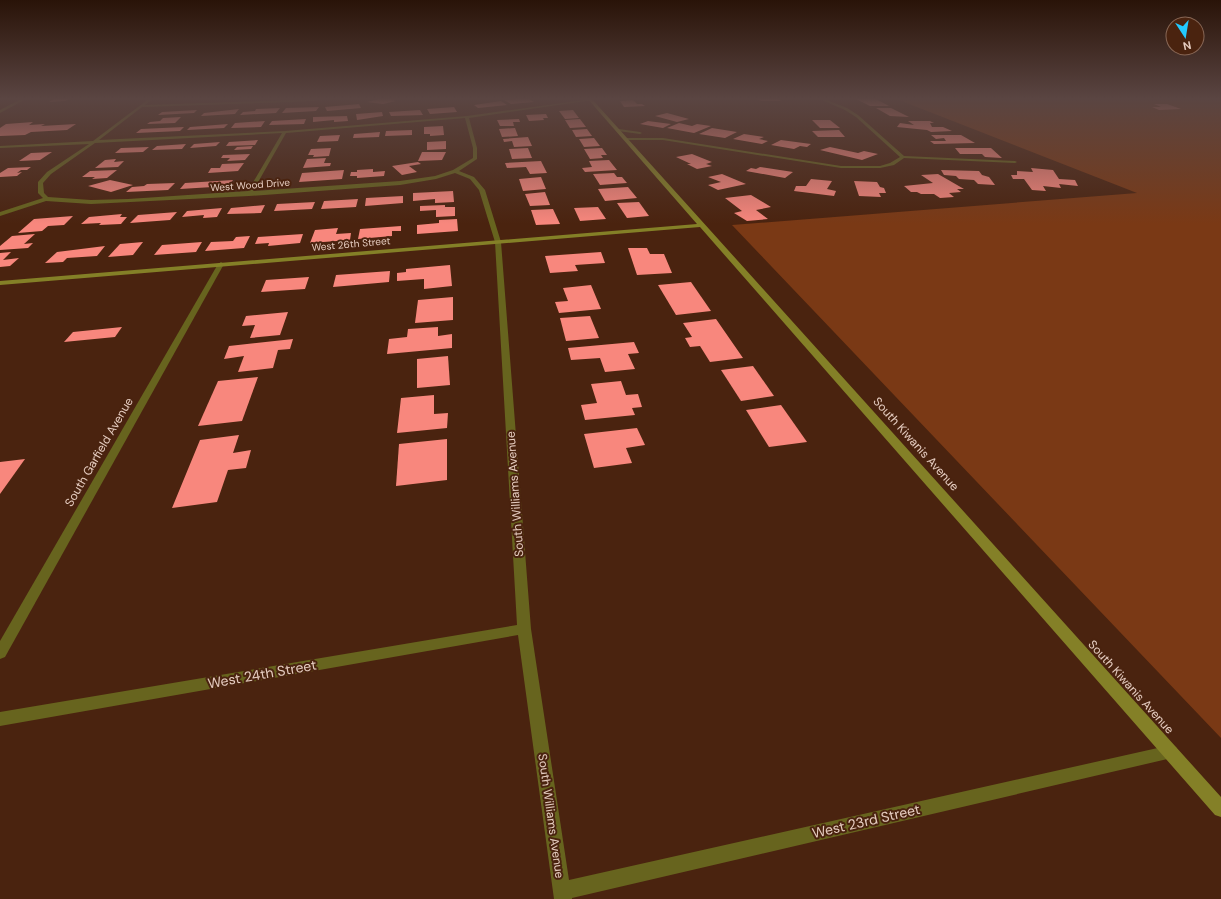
<svg xmlns="http://www.w3.org/2000/svg" width="1221" height="899" viewBox="0 0 1221 899" font-family="'DM Sans',sans-serif">
<style>
.green{fill:#7a3915}
.building{fill:#f8877d}
.lines{fill:none;stroke-linecap:round;stroke-linejoin:round}
.street{fill:#67641e;fill-rule:evenodd}
.secondary{fill:#848027;fill-rule:evenodd}
.labels{text-anchor:middle;dominant-baseline:central;stroke-width:4;stroke-linejoin:round;paint-order:stroke}
.far-street-label{font-size:10px;fill:#e6cdc1;stroke:#4a230f}
.street-label{font-size:12px;fill:#e6cdc1;stroke:#4a230f}
.near-street-label{font-size:14px;fill:#e6cdc1;stroke:#4a230f}
</style>
<rect width="100%" height="100%" fill="#4a230f"/>
<path class="green" d="M894,98H1221V738L732,225L1137,193Z"/>
<g class="building">
<path d="M56,98H71L65,101L49,102Z"/>
<path d="M383,98L398,99L391,100L396,101L383,104L367,102Z"/>
<path d="M527,98L534,102L511,104L504,100Z"/>
<path d="M756,98H777L781,101H761Z"/>
<path d="M874,98L889,106H870L856,99Z"/>
<path d="M633,100L637,104H642L645,106L624,107L620,101Z"/>
<path d="M501,101L507,105L478,108L474,105Z"/>
<path d="M359,104L361,108L327,111L325,107Z"/>
<path d="M1154,104H1167L1181,109L1159,110L1152,107H1161Z"/>
<path d="M319,107L316,111L282,113L286,108Z"/>
<path d="M454,107L457,112L430,114L427,109Z"/>
<path d="M280,108L276,113L240,115L243,112L255,111L256,109Z"/>
<path d="M876,108H891L909,117L890,116Z"/>
<path d="M239,109L235,114L201,116L204,113Z"/>
<path d="M197,110L194,113L158,115L162,112Z"/>
<path d="M420,110L423,115L391,116L389,112Z"/>
<path d="M573,110L579,118L565,119L559,111Z"/>
<path d="M382,112L383,116L357,120L356,114Z"/>
<path d="M667,113L689,119L677,122L655,116Z"/>
<path d="M546,114L548,118H543L544,120L529,121L526,115Z"/>
<path d="M347,116L348,121L334,122V120L313,122V117Z"/>
<path d="M181,117L175,123L147,124L150,122L160,121L163,118Z"/>
<path d="M306,119L304,124L269,125L272,121Z"/>
<path d="M519,119L520,122H513L514,126H500L497,120Z"/>
<path d="M580,119L586,127L570,128L565,120Z"/>
<path d="M812,120H830L840,128H820Z"/>
<path d="M265,121L261,127L231,128L235,123Z"/>
<path d="M648,121L671,124L663,128L640,124Z"/>
<path d="M908,121H930L934,123H930L932,127H943L952,131L931,132L927,130L897,127L900,123L914,125Z"/>
<path d="M33,122L29,125L45,124L41,126L76,124L67,130L31,132L25,135L0,136V128L6,124Z"/>
<path d="M679,123L692,126L697,124L711,126L694,133L667,128Z"/>
<path d="M228,124L224,128L187,130L190,127Z"/>
<path d="M443,126L444,135L430,136V134H424V127Z"/>
<path d="M184,127L180,131L136,133L141,129Z"/>
<path d="M515,128L518,136L502,137L499,129Z"/>
<path d="M712,128L737,132L725,138L699,134Z"/>
<path d="M587,129L592,136L576,137L572,130Z"/>
<path d="M412,130V135L385,136L386,131Z"/>
<path d="M839,130L845,137H818L812,131Z"/>
<path d="M380,132L379,137L353,138L354,134Z"/>
<path d="M744,134L764,137L759,139L768,141L762,144L733,139Z"/>
<path d="M340,135L338,141L317,142L320,136Z"/>
<path d="M931,135H961L975,143L934,144L930,141H946L944,138L936,139Z"/>
<path d="M528,137L532,146L514,147L512,141L504,142L503,139Z"/>
<path d="M594,138L600,146L584,147L579,139Z"/>
<path d="M258,140L255,145L226,146L229,142Z"/>
<path d="M781,140L811,144L807,147L800,146L794,149L771,145Z"/>
<path d="M446,141V149L427,150V142Z"/>
<path d="M220,142L216,146L190,148L194,144Z"/>
<path d="M186,144L182,149L152,150L157,146Z"/>
<path d="M253,146L251,149L234,150L237,147Z"/>
<path d="M149,147L143,152L115,153L121,148Z"/>
<path d="M830,147L858,153L864,151L878,154L862,160L820,150Z"/>
<path d="M331,148L329,156L313,157L314,155H308L311,149Z"/>
<path d="M528,148L532,158L512,159L509,149Z"/>
<path d="M602,148L607,155H601L603,158L590,159L584,149Z"/>
<path d="M955,148H991L1002,158L985,157L982,154H960Z"/>
<path d="M52,152L40,160L19,161L31,153Z"/>
<path d="M422,152H446L442,160L418,161Z"/>
<path d="M250,154L245,160L227,161L230,158H221L223,155Z"/>
<path d="M692,154L712,162L706,164L712,166L697,169L687,164H691L676,157Z"/>
<path d="M326,158L324,163H331L330,166L303,168L307,159Z"/>
<path d="M116,159L114,162L124,161L118,167L95,168L105,160Z"/>
<path d="M609,160L617,170L585,172L582,168L592,167L589,161Z"/>
<path d="M541,161L547,173L530,174L526,167L507,168L505,163Z"/>
<path d="M418,162L421,164L409,166L417,172L402,175L392,166Z"/>
<path d="M244,163L238,171L208,173L211,168H220L222,164Z"/>
<path d="M31,167L27,170H21L17,173L22,172L17,176L0,177V173L8,168Z"/>
<path d="M760,167L793,172L785,178L746,171L751,168L756,169Z"/>
<path d="M1031,168L1053,170L1059,179L1075,180L1078,186L1059,184L1061,188L1043,186L1046,191L1032,190L1024,179H1013L1011,175H1017V171L1033,172Z"/>
<path d="M373,169V172L385,171L384,176L357,178V176H350L351,172H357V170Z"/>
<path d="M117,170L107,178L92,179L95,177H82L90,171Z"/>
<path d="M344,170L342,179L299,182L302,173Z"/>
<path d="M941,170L979,171L982,175L989,177L995,185L978,184L974,180L959,179L956,176L944,175Z"/>
<path d="M614,173L617,177H622L627,183L600,185L593,174Z"/>
<path d="M722,174L746,184L718,190L708,185L721,182L708,177Z"/>
<path d="M938,174L964,189H957L961,192L949,193L954,197L940,198L934,194H921L917,192H911L904,186L933,183L921,175Z"/>
<path d="M541,177L546,189L523,191L519,179Z"/>
<path d="M811,179L832,181L827,189L836,191L834,196L794,191L796,186H806Z"/>
<path d="M110,180L133,185L111,192L88,186Z"/>
<path d="M233,180L229,186L180,189L185,183Z"/>
<path d="M854,181L877,182L880,187L884,188L886,193H879L881,197L859,196Z"/>
<path d="M175,183L168,190L126,192L132,187L144,186L147,184Z"/>
<path d="M628,187L637,198L605,201L598,189Z"/>
<path d="M453,191L454,202L435,203V199L413,201V193Z"/>
<path d="M545,192L550,205L530,206L525,194Z"/>
<path d="M751,195L771,207L756,210L768,219L747,221L734,213L742,211L725,198Z"/>
<path d="M403,196V203L365,206L366,198Z"/>
<path d="M358,199L356,207L321,209L324,201Z"/>
<path d="M315,202L312,209L274,211L277,204Z"/>
<path d="M639,202L649,216L627,218L617,203Z"/>
<path d="M265,205L261,213L227,214L231,208Z"/>
<path d="M445,205V207H455V216L436,217V210L420,211V206Z"/>
<path d="M598,207L606,219L580,221L574,208Z"/>
<path d="M222,208L217,217L203,218L204,215L182,217L187,211Z"/>
<path d="M553,209L560,224L536,225L531,210Z"/>
<path d="M177,212L170,220L130,223L138,215Z"/>
<path d="M122,214L120,217H127L121,224L99,225L101,223L81,224L89,217Z"/>
<path d="M73,216L64,225L48,226L42,231L18,233L34,219Z"/>
<path d="M457,219L458,231L417,234V225L439,223V220Z"/>
<path d="M401,226V231H392V236L358,239L360,229Z"/>
<path d="M338,228L336,234L351,233L350,240L310,243L315,230Z"/>
<path d="M35,234L24,244L33,243L28,248L0,250V246L12,236Z"/>
<path d="M303,234L300,243L268,246L269,243L255,244L258,237Z"/>
<path d="M250,236L244,248L205,251L211,242L233,241L236,237Z"/>
<path d="M143,242L133,255L108,257L120,244Z"/>
<path d="M202,242L196,252L154,255L162,245Z"/>
<path d="M105,246L97,256L67,258L63,262L45,263L57,252Z"/>
<path d="M628,248H647L650,254H664L672,273L637,275Z"/>
<path d="M11,252L3,260L19,258L10,266L0,267V253Z"/>
<path d="M601,252L605,263L575,265L578,271L550,273L545,256Z"/>
<path d="M450,265L452,286L424,289V279L397,281V273L406,272V269Z"/>
<path d="M390,271L389,282L333,287L336,275Z"/>
<path d="M309,277L305,289L261,292L266,280Z"/>
<path d="M691,282L711,311L676,315L658,285Z"/>
<path d="M591,285L601,309L559,313L555,302L568,301L563,288Z"/>
<path d="M453,297V320L415,323L418,300Z"/>
<path d="M288,312L280,335L250,338L255,325L242,326L246,316Z"/>
<path d="M590,316L599,338L566,341L560,318Z"/>
<path d="M716,319L743,358L710,362L700,346L690,347L685,338L692,337L683,323Z"/>
<path d="M122,327L115,337L64,342L73,332Z"/>
<path d="M438,327V336L452,334V348L387,354L389,339L407,337L408,329Z"/>
<path d="M293,339L290,349L278,350L273,368L238,372L244,356L224,359L229,346Z"/>
<path d="M634,342L639,353L628,354L635,369L605,372L600,358L571,360L568,348Z"/>
<path d="M448,356L450,385L417,388V359Z"/>
<path d="M753,366L774,396L741,401L721,370Z"/>
<path d="M258,377L242,421L198,426L218,381Z"/>
<path d="M621,381L626,395L638,394L642,407L632,408L635,415L585,420L581,405L597,403L591,384Z"/>
<path d="M434,395V414L448,413L447,428L397,433L401,398Z"/>
<path d="M781,405L807,442L769,447L746,410Z"/>
<path d="M637,428L645,445L626,448L632,463L594,468L584,434Z"/>
<path d="M239,435L233,453L251,450L246,468L228,470L217,502L172,508L200,440Z"/>
<path d="M447,439V480L396,486L399,444Z"/>
<path d="M25,459L0,494V462Z"/>
</g>
<g class="lines">
<g class="street">
<path d="M23,98H28L0,113V110Z"/>
<path d="M150,98H154L145,105L349,98L295,102L142,107L99,140L285,131L467,116L591,99L593,100L469,118L477,148V159L459,171L474,177L485,190L501,242L531,629L569,880L1171,745L1176,747L1179,752L1176,757L572,898V899H554L518,635L0,726V712L517,625L495,242L479,190L470,179L455,173L436,179L400,185L249,196L91,204L46,201L0,216V212L43,198L38,193V182L47,172L89,144L0,148V146L93,141ZM465,118L473,148V158L453,170L435,176L400,181L253,191L286,133ZM282,133L248,191L128,199L91,200L48,197L44,193L43,183L51,174L95,143Z"/>
<path d="M817,98H822L847,108L858,115L904,156L1015,161L1017,162L1015,163L904,158L894,165L880,168H841L663,140H626L624,139L626,138H663L841,166H880L890,163L900,157L856,117L845,110Z"/>
<path d="M619,129L640,132L642,133L640,134L618,131Z"/>
<path d="M221,262L224,264L5,657L0,659V641L218,264Z"/>
</g>
<path class="secondary" d="M587,98H591L1221,797V817L1215,815L700,227L0,285V281L697,224Z"/>
</g>
<linearGradient id="sky" x2="0" y2="1"><stop stop-color="#291308"/><stop offset="0.44" stop-color="#5a4542"/><stop offset="1" stop-color="#5a4542" stop-opacity="0"/></linearGradient>
<rect width="1221" height="224" fill="url(#sky)"/>
<g class="labels">
<g class="far-street-label">
<text transform="translate(250 185) rotate(-4)">West Wood Drive</text>
<text transform="translate(351 244) rotate(-5)">West 26th Street</text>
</g>
<g class="street-label">
<text transform="translate(916 444) rotate(48)">South Kiwanis Avenue</text>
<text transform="translate(99 452) rotate(-60)">South Garfield Avenue</text>
<text transform="translate(515 494) rotate(-94)">South Williams Avenue</text>
<text transform="translate(1131 687) rotate(48)">South Kiwanis Avenue</text>
<text transform="translate(551 816) rotate(82)">South Williams Avenue</text>
</g>
<g class="near-street-label">
<text transform="translate(262 674) rotate(-10)">West 24th Street</text>
<text transform="translate(866 821) rotate(-13)">West 23rd Street</text>
</g>
</g>
<g transform="translate(1185 36) rotate(168)"><circle r="19" fill="#4a230f" stroke="#886756"/>
<path d="M0-3L7 15L0 10L-7 15Z" fill="#23c9fe"/>
<text y="-6" font-size="11" font-weight="bold" text-anchor="middle" fill="#e6cdc1">N</text>
</g>
</svg>
